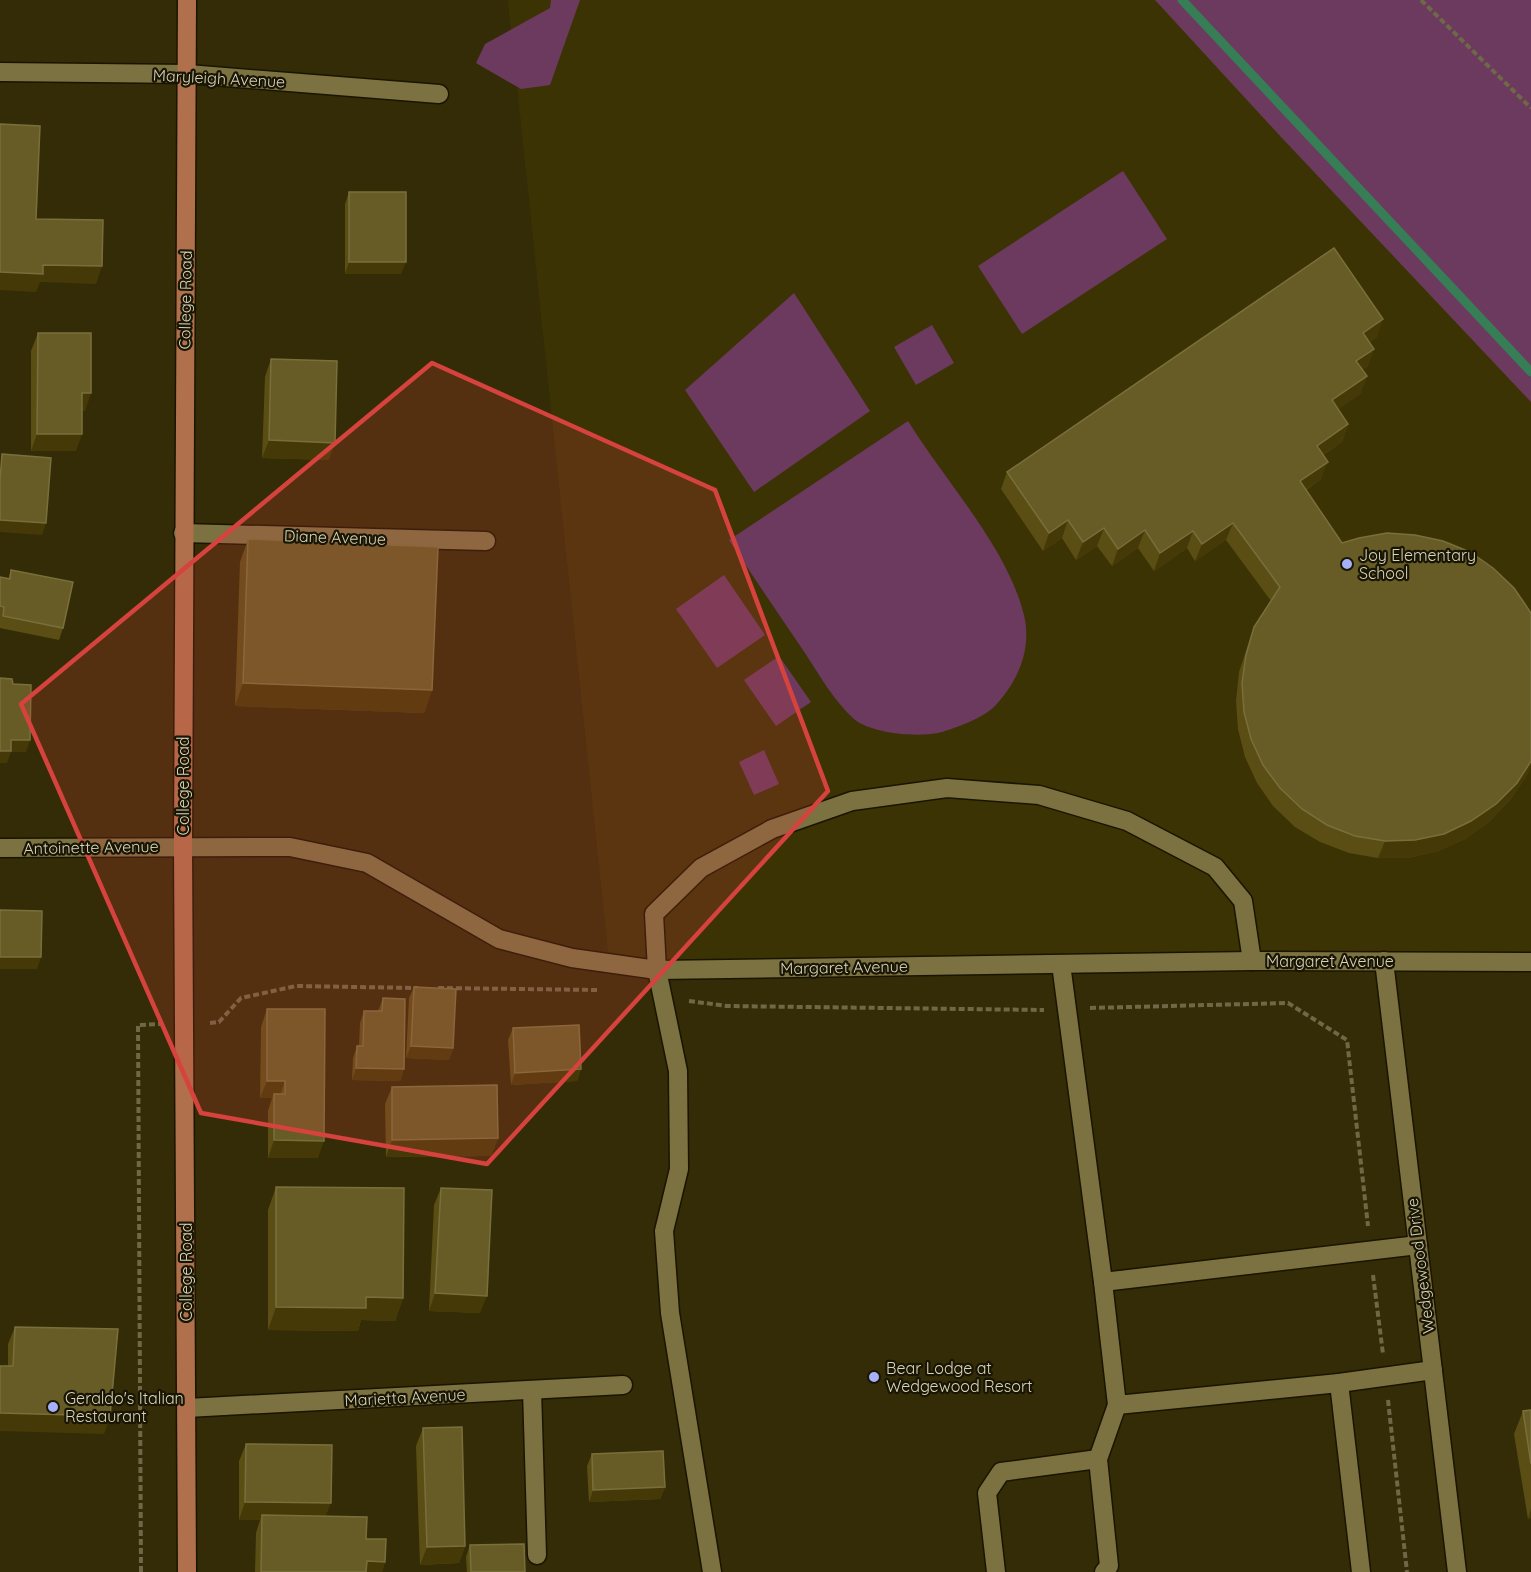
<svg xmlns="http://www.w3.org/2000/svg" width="1531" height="1572" viewBox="0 0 1531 1572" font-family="Quicksand,sans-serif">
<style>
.built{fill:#3c3304}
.green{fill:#6b3a5e}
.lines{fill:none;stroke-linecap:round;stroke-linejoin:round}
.stream{stroke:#377e57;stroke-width:9}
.minor-casing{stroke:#1a1500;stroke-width:21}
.major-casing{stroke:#1a1500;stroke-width:21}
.path{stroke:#6f6846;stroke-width:4;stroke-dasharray:6 3;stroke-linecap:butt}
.minor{stroke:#7c7141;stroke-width:18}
.major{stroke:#b1704c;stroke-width:18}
.wall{fill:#5a4e14}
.shaded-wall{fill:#453a07}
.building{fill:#675c25;stroke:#796f3d;stroke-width:1.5}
.marked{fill:#d6423e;fill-opacity:0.2;stroke:#d6423e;stroke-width:4.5;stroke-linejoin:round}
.poi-dot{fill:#a6b1fc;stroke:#191503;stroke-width:2}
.labels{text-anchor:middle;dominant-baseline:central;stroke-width:4.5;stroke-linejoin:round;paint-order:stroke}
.street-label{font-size:16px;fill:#d8d3ba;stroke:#191503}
.poi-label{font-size:16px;fill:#d8d3ba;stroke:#191503;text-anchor:start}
</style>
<rect width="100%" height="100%" fill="#342c06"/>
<path class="built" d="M508,0H1182L1531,372V962L610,970Z"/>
<g class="green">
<path d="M551,0H580L550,85L521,89L476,63L485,44L550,8Z"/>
<path d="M1155,0H1531V402L1282,138Z"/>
<path d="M1123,171L1167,239L1022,334L978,266Z"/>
<path d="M794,293L870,411L754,492L685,390Z"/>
<path d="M932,325L954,363L916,385L894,347Z"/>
<path d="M908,421C945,481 1007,547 1024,615C1032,650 1018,681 995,706C983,718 958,727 942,732C920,738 872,734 854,719C834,701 820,676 805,653C780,616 754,578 729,540Z"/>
<path d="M724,575L765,635L717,668L676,609Z"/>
<path d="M779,656L811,702L776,726L744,680Z"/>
<path d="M764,750L779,784L754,795L739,762Z"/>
</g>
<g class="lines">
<path class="stream" d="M1182,0L1531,372"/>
<g class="minor-casing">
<g id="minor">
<path d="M0,72L188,74L439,94"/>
<path d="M183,533L486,541"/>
<path d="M0,848L290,847L367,863L499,939L572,958L657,970L1252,961L1531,962"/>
<path d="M1384,961L1457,1572"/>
<path d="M1061,964L1103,1282"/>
<path d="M1418,1245L1103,1282L1117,1405L1339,1383L1433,1370"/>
<path d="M1339,1383L1361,1572"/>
<path d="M532,1390L537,1555"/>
<path d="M187,1408L623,1385"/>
<path d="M712,1572L670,1313L664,1231L679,1169L678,1071L657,970L654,914L701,868L772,829L852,801L947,788L1039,795L1127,821L1215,867L1243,901L1252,961"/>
<path d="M996,1572L987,1493L1001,1472L1098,1459"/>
<path d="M1104,1572L1109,1566L1098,1459L1117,1405"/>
</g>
</g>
<g class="major-casing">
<path id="major" d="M187,1572L183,846L187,0"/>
</g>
<g class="path">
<path d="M1421,0L1531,108"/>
<path d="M438,988L598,990"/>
<path d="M689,1001L727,1006L1044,1010"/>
<path d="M1090,1008L1288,1003L1347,1040L1368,1226"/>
<path d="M210,1023L219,1022L241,998L296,986L418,988"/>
<path d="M1373,1275L1383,1354"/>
<path d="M1388,1400L1407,1572"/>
<path d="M141,1572L138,1025L160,1024"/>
</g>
<use href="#minor" class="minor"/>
<use href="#major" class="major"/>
</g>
<g class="wall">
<path d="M349,192L401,274H345V204Z"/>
<path d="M38,333L85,411H82L76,451H31V351Z"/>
<path d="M1377,337L1369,342L1374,349L1367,367L1362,370L1367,376L1360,394L1338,409L1348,424L1342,442L1323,455L1321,479L1306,490L1342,543L1531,613V764L1527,775L1510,800L1489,822L1465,839L1438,851L1408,858H1378L1349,853L1320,842L1295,827L1273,806L1257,783L1245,757L1238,729L1236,701L1239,672L1254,627L1271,601L1226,540L1195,561L1187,548L1154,571L1138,548L1112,566L1097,546L1076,560L1062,538L1043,551L1001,489L1007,472Z"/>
<path d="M271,359L329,460L262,458L265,377Z"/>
<path d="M248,539L432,690L424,713L235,706L240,562Z"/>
<path d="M11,570L63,628L59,640L0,628V577L8,579Z"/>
<path d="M414,987L453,1048L449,1060L406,1058L409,998Z"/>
<path d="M383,998L404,1069L400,1081L352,1080L353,1058L357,1046H359L360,1023L364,1011H378Z"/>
<path d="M267,1009L318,1158H268V1111L272,1098H260L261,1027Z"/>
<path d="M513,1028L581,1069L577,1081L511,1085L508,1040Z"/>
<path d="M392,1087L498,1138L491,1156L386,1157L385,1104Z"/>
<path d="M276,1187L403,1298L395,1321L361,1320L358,1331L268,1330V1210Z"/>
<path d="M441,1188L480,1313L429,1311L434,1205Z"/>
<path d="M15,1327L104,1434L8,1366V1344Z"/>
<path d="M1531,1410V1518L1528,1519L1514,1434L1523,1411Z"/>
<path d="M423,1428L465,1546L459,1563L420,1565L416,1446Z"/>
<path d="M246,1444L326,1516L366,1539L385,1562L382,1572H255L256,1533L260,1520H239V1461Z"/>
<path d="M592,1454L665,1487L660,1499L589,1502L587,1466Z"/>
<path d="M470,1545L525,1572H467L466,1557Z"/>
</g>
<g class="shaded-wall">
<path d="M349,262H406L401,274H345Z"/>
<path d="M43,265L102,266L96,284L40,282L36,292L0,290V272Z"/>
<path d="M1383,319L1377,337L1356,350L1363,333Z"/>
<path d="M1374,349L1367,367L1350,379L1356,361Z"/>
<path d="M1367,376L1360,394L1326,418L1332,400Z"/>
<path d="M82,393H91L85,411H76Z"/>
<path d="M1348,424L1342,442L1310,463L1317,446Z"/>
<path d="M37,434H82L76,451H31Z"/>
<path d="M269,440L335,443L329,460L262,458Z"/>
<path d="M1328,462L1321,479L1293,498L1300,481Z"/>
<path d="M0,520L46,523L42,535L0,532Z"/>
<path d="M1068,520L1062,538L1043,551L1049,533Z"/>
<path d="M1233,523L1226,540L1195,561L1202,544Z"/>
<path d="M1104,528L1097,546L1076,560L1083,542Z"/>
<path d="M1145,530L1138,548L1112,566L1118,549Z"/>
<path d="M1193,531L1187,548L1154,571L1160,553Z"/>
<path d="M243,683L432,690L424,713L235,706Z"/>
<path d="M11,740H30L26,752H11L7,763H0V751Z"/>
<path d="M1531,761V764L1527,775L1510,800L1489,822L1465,839L1438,851L1408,858H1378L1385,841Z"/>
<path d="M0,957H41L37,969H0Z"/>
<path d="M411,1046L453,1048L449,1060L406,1058Z"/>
<path d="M356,1068L404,1069L400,1081L352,1080Z"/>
<path d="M581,1069L577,1081L511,1085L515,1073Z"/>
<path d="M267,1081H285L279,1098L274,1094L272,1098H260Z"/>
<path d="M498,1138L491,1156L386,1157L392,1140Z"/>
<path d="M274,1140L324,1141L318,1158H268Z"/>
<path d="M435,1293L487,1296L480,1313L429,1311Z"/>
<path d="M366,1297L403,1298L395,1321L361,1320L358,1331L268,1330L276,1307Z"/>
<path d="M0,1413L110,1416L104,1434L0,1431Z"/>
<path d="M665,1487L660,1499L589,1502L593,1490Z"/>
<path d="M245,1502L331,1503L324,1520L262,1515L260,1520H239Z"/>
<path d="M1531,1509V1518L1528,1519Z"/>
<path d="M465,1546L459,1563L420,1565L427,1547Z"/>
<path d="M367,1561L385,1562L382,1572H363Z"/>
</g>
<g class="building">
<path d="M0,124L40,126L36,219L103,220L102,266L43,265V274L0,272Z"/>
<rect x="349" y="192" width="57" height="70"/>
<path d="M1334,248L1383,319L1363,333L1374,349L1356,361L1367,376L1332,400L1348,424L1317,446L1328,462L1300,481L1342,543L1359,538L1387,533L1415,535L1443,541L1470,552L1493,568L1514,588L1531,613V761L1517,783L1496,804L1471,821L1444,834L1415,840L1385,841L1355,836L1327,825L1302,809L1280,788L1263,765L1251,739L1244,712L1242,683L1246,655L1254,627L1280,587L1233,523L1202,544L1193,531L1160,553L1145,530L1118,549L1104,528L1083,542L1068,520L1049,533L1007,472Z"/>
<path d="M38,333H91V393H82V434H37Z"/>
<path d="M271,359L337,361L335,443L269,440Z"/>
<path d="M2,454L51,458L46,523L0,520V480Z"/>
<path d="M248,539L438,547L432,690L243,683Z"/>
<path d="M11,570L73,582L63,628L3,616L4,607L0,606V577L10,579Z"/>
<path d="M0,678L12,679L13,684L31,685L30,740H11V751H0Z"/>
<path d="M0,910L42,911L41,957H0Z"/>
<path d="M414,987L456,989L453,1048L411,1046Z"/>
<path d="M383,998L405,999L404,1069L356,1068L357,1046H363L364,1011H382Z"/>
<path d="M267,1009H325L324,1141L274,1140V1094H285V1081H267Z"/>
<path d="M579,1025L581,1069L515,1073L513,1028Z"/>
<path d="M497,1085L498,1138L392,1140V1087Z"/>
<path d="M276,1187L404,1188L403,1298L366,1297V1308L276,1307Z"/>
<path d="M441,1188L492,1190L487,1296L435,1293Z"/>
<path d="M15,1327L118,1329L110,1416L0,1413V1366H13Z"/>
<path d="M1531,1410V1464L1523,1411Z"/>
<path d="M462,1427L465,1546L427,1547L423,1428Z"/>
<path d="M246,1444L332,1445L331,1503L245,1502Z"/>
<path d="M663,1451L665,1487L593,1490L592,1454Z"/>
<path d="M262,1515L367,1517L366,1539H386L385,1562L367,1561L366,1572H261Z"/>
<path d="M524,1544L525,1572H471L470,1545Z"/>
</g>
<path class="marked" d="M432,363L715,490L828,791L487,1164L201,1113L21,704Z"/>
<g class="poi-dot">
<circle cx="1347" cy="564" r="6"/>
<circle cx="874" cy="1377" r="6"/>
<circle cx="53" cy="1407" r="6"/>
</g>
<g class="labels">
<g class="street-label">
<text transform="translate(219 78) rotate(3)">Maryleigh Avenue</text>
<text transform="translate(185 300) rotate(-89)">College Road</text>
<text transform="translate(335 537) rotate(2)">Diane Avenue</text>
<text transform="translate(183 786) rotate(-90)">College Road</text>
<text transform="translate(91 847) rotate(-1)">Antoinette Avenue</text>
<text x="1330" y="961">Margaret Avenue</text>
<text transform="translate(844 967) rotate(-1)">Margaret Avenue</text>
<text transform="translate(1420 1266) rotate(-97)">Wedgewood Drive</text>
<text transform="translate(186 1272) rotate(-90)">College Road</text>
<text transform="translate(405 1397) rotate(-3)">Marietta Avenue</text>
</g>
<g class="poi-label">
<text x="1359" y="555">Joy Elementary<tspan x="1359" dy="18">School</tspan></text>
<text x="886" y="1368">Bear Lodge at<tspan x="886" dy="18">Wedgewood Resort</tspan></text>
<text x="65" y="1398">Geraldo's Italian<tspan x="65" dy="18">Restaurant</tspan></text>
</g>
</g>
</svg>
